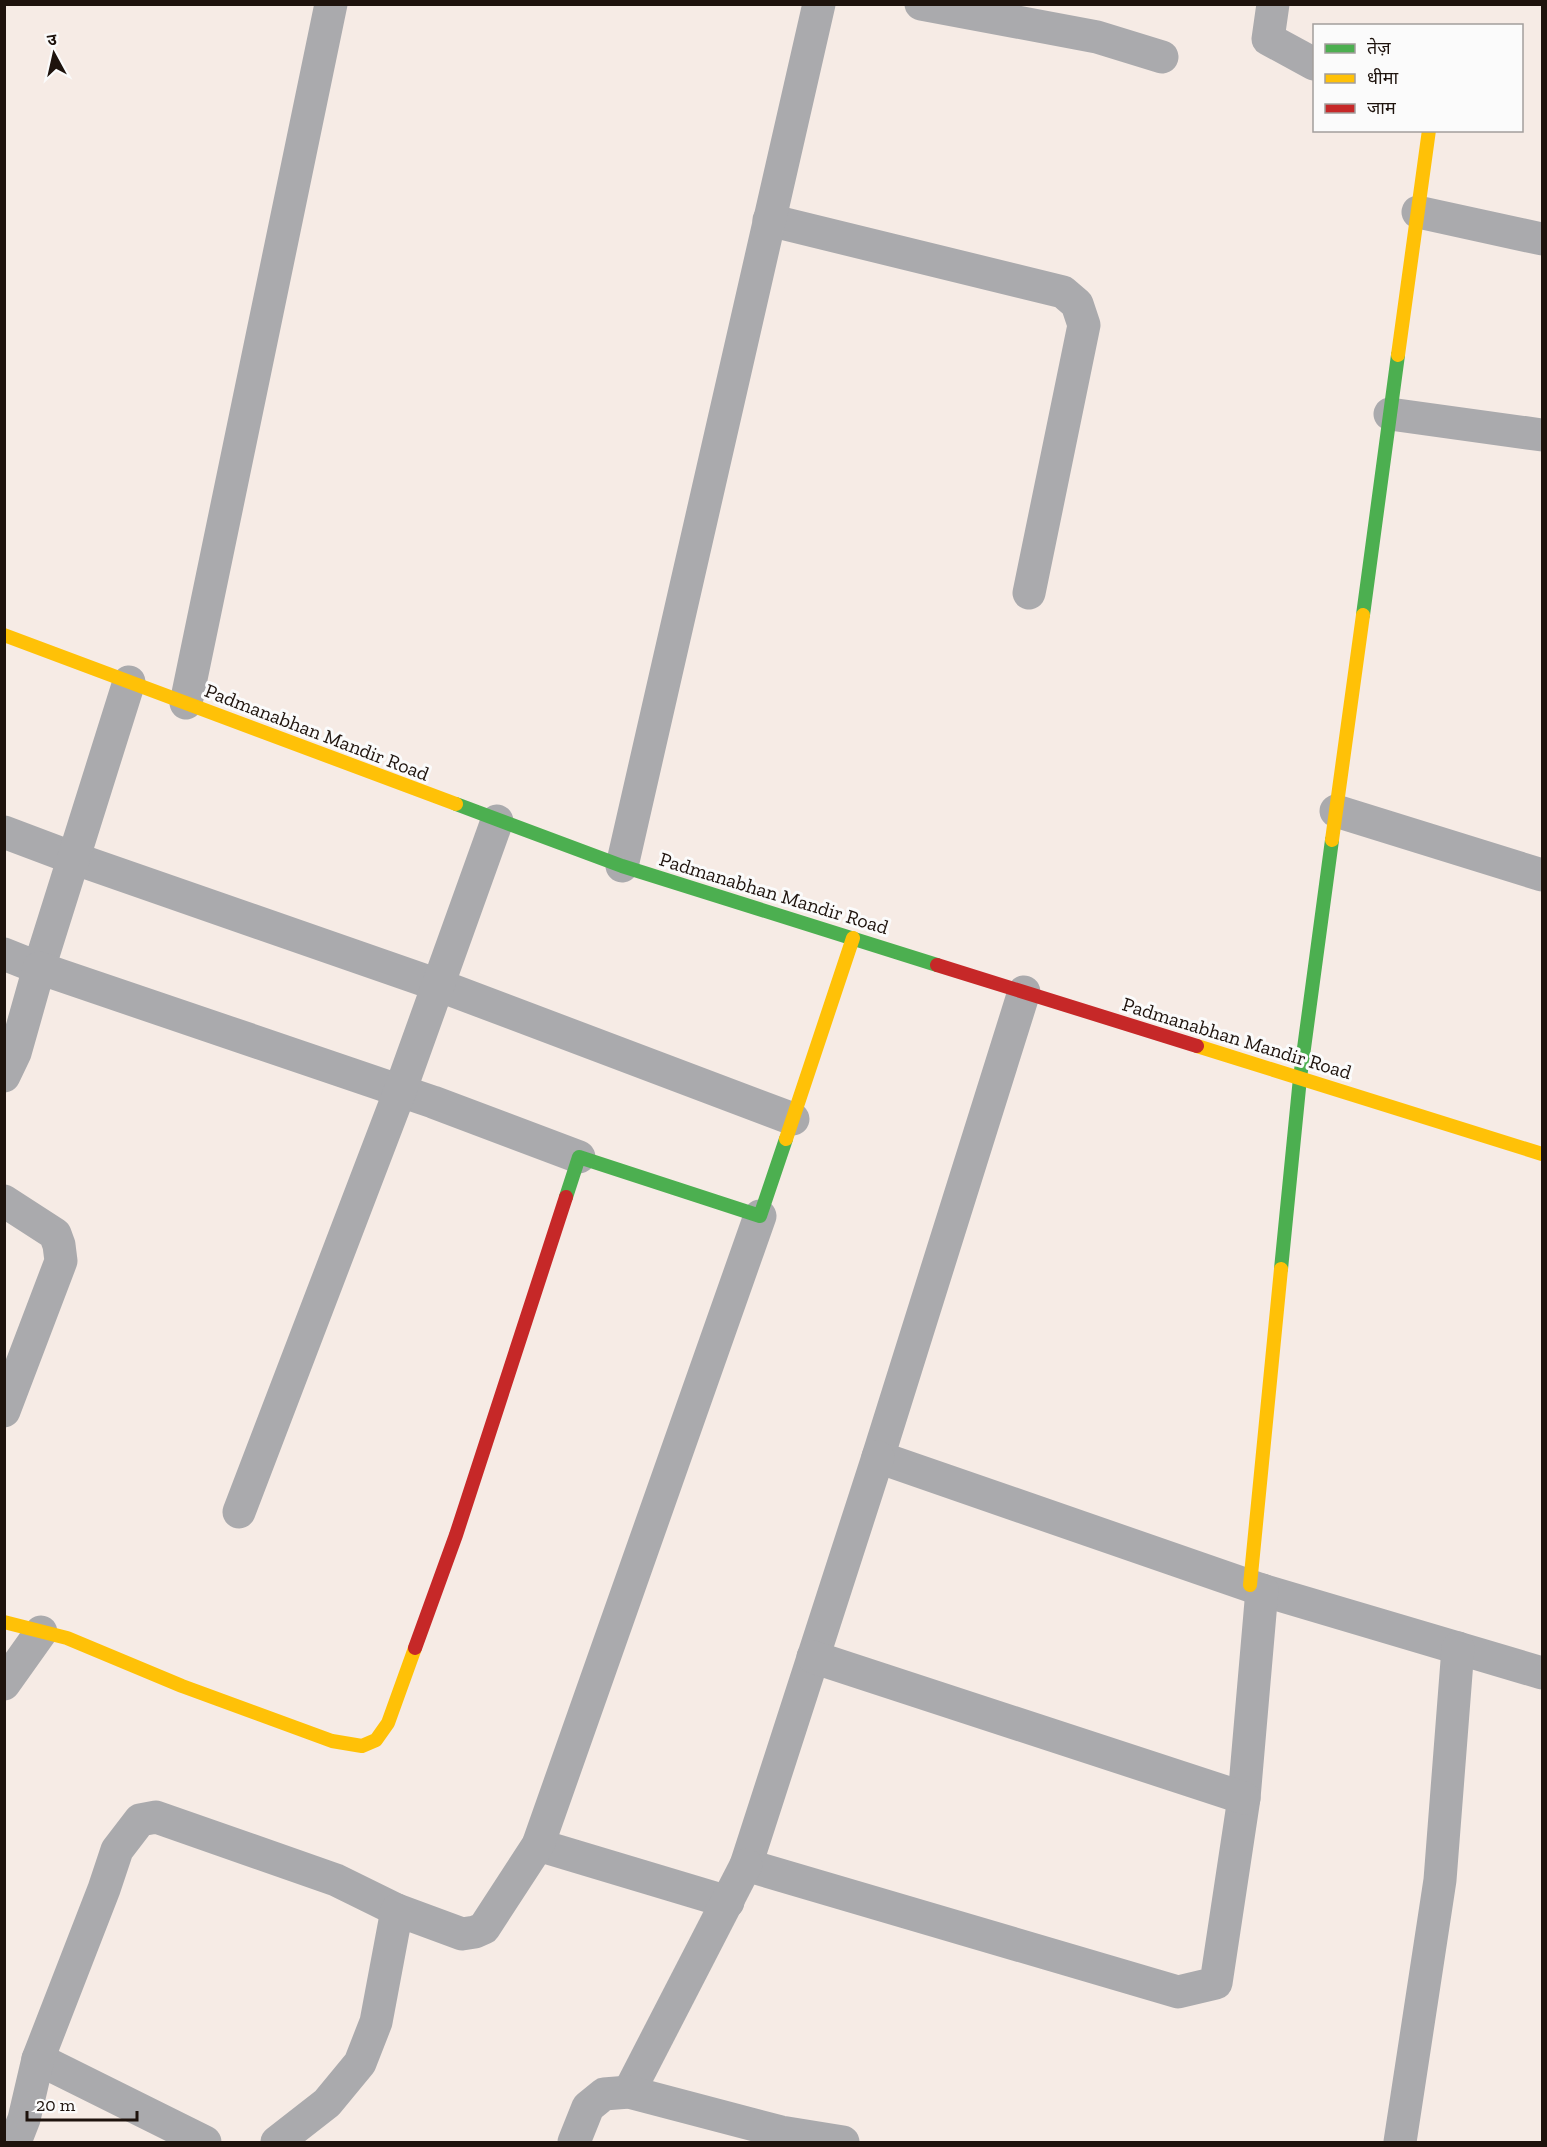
<svg xmlns="http://www.w3.org/2000/svg" width="1547" height="2147" viewBox="0 0 1547 2147" font-family="'Zilla Slab','Noto Sans Devanagari',serif">
<style>
.lines{fill:none;stroke-linecap:round;stroke-linejoin:round}
.street{stroke:#aaaaad;stroke-width:33}
.fast{stroke:#4caf50;stroke-width:14}
.slow{stroke:#ffc107;stroke-width:14}
.jam{stroke:#c62828;stroke-width:14}
.labels{text-anchor:middle;dominant-baseline:central;stroke-width:6;stroke-linejoin:round;paint-order:stroke}
.street-label{font-size:20px;fill:#1e130d;stroke:#fbfbfb}
</style>
<rect width="100%" height="100%" fill="#f6ebe5"/>
<g class="lines">
<g class="street">
<path d="M921,4L1097,37L1162,57"/>
<path d="M1273,4L1268,39L1314,64"/>
<path d="M1418,212L1542,239"/>
<path d="M769,220L1063,292L1077,304L1084,325L1029,593"/>
<path d="M1390,414L1542,435"/>
<path d="M186,703L331,4"/>
<path d="M1336,811L1542,875"/>
<path d="M4,832L73,858L438,985L793,1119"/>
<path d="M622,866L819,4"/>
<path d="M4,954L39,968L129,682"/>
<path d="M1024,992L878,1457L1262,1590L1542,1673"/>
<path d="M4,1076L15,1053L39,968L433,1102L579,1157"/>
<path d="M4,1201L55,1234L59,1245L61,1261L4,1411"/>
<path d="M878,1457L746,1865L1178,1992L1216,1983L1244,1798L1262,1590"/>
<path d="M239,1512L400,1091L497,821"/>
<path d="M813,1657L1244,1798"/>
<path d="M4,1684L41,1632"/>
<path d="M538,1845L728,1902"/>
<path d="M38,2059L205,2142"/>
<path d="M629,2092L746,1865"/>
<path d="M15,2142L24,2119L38,2059L104,1889L117,1850L140,1820L156,1817L336,1880L397,1910"/>
<path d="M277,2142L327,2103L360,2063L376,2022L397,1910L462,1934L475,1932L484,1928L538,1845L760,1216"/>
<path d="M574,2142L588,2107L604,2094L629,2092L781,2132L843,2142"/>
<path d="M1400,2142L1440,1880L1458,1648"/>
</g>
<g class="fast">
<path d="M1363,615L1398,355"/>
<path d="M456,804L622,866L937,965"/>
<path d="M566,1197L579,1157L760,1216L786,1139"/>
<path d="M1281,1269L1300,1078L1332,840"/>
</g>
<g class="slow">
<path d="M1398,355L1429,130"/>
<path d="M4,635L456,804"/>
<path d="M1332,840L1363,615"/>
<path d="M1197,1046L1542,1154"/>
<path d="M786,1139L853,938"/>
<path d="M1250,1585L1281,1269"/>
<path d="M4,1622L67,1638L182,1686L332,1741L362,1746L376,1740L388,1723L415,1648"/>
</g>
<g class="jam">
<path d="M937,965L1197,1046"/>
<path d="M415,1648L456,1535L566,1197"/>
</g>
</g>
<g class="labels">
<g class="street-label">
<text transform="translate(317 732) rotate(21)">Padmanabhan Mandir Road</text>
<text transform="translate(774 893) rotate(17)">Padmanabhan Mandir Road</text>
<text transform="translate(1237 1038) rotate(17)">Padmanabhan Mandir Road</text>
</g>
</g>
<rect width="1547" height="2147" fill="none" stroke="#1e130d" stroke-width="12"/>
<rect x="1313" y="24" width="210" height="108" fill="#fbfbfb" stroke="#a39e9c" stroke-width="1.5"/>
<rect x="1325" y="44" width="30" height="9" fill="#4caf50" stroke="#a39e9c" stroke-width="1.5"/>
<text x="1367" y="54" font-size="18" fill="#1e130d">तेज़</text>
<rect x="1325" y="74" width="30" height="9" fill="#ffc107" stroke="#a39e9c" stroke-width="1.5"/>
<text x="1367" y="84" font-size="18" fill="#1e130d">धीमा</text>
<rect x="1325" y="104" width="30" height="9" fill="#c62828" stroke="#a39e9c" stroke-width="1.5"/>
<text x="1367" y="114" font-size="18" fill="#1e130d">जाम</text>
<g transform="translate(54 54) rotate(352)" stroke="#fbfbfb" stroke-width="4.5" paint-order="stroke">
<path d="M0-4.5L10 22L0 15L-10 22Z" fill="#1e130d"/>
<text y="-9" font-size="16" font-weight="bold" text-anchor="middle" fill="#1e130d">उ</text>
</g>
<path d="M27 2111v9h110v-9" fill="none" stroke="#1e130d" stroke-width="3"/>
<text x="36" y="2111" font-size="18" fill="#1e130d" stroke="#fbfbfb" stroke-width="4.5" paint-order="stroke">20 m</text>
</svg>
